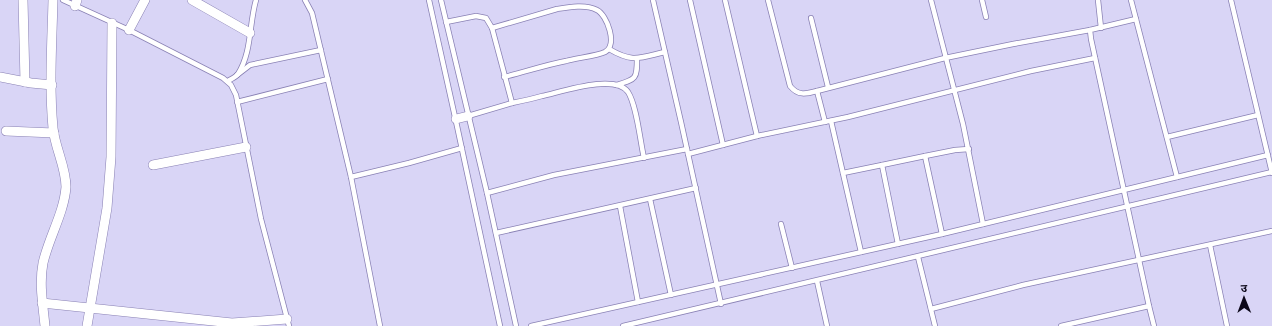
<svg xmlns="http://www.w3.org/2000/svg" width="1272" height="326" viewBox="0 0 1272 326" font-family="Roboto,'Noto Sans Devanagari',sans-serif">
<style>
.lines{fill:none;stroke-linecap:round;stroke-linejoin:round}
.service-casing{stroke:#8981b4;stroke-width:6}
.minor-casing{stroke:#8981b4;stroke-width:10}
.service{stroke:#fff;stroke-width:4.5}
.minor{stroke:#fff;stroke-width:9}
</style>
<rect width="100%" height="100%" fill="#d9d5f6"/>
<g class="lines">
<g class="service-casing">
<g id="service">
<path d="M63,0L129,30L223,78L231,85L236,95L261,219L289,326"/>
<path d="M305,0L312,13L351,177L409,163L462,148"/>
<path d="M429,0L457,126L500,326"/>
<path d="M441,0L487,193L516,326"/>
<path d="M653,0L681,122L721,304"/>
<path d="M690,0L723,145"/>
<path d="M725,0L757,136"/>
<path d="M768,0L790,86C798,96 806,94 817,91"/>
<path d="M931,0L963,124L983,224"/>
<path d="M982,0L986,17"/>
<path d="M1098,0L1101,28"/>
<path d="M1131,0L1177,177"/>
<path d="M1231,0L1272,173"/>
<path d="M811,18L828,87"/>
<path d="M1136,19L1090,30L1091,39L1149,306"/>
<path d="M446,22L476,16L486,18L492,28L512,103L468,116"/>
<path d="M492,28L557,9C569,7 586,4 597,10C607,15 618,45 605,52C597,56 576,58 566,61C545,65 525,72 504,77"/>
<path d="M609,49C633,63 639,58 665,52"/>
<path d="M237,75L250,65L321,50"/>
<path d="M228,81C231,79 236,77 238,74C252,52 249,24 256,0"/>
<path d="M617,85C636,79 637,79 637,59"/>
<path d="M237,102L328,79"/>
<path d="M512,103C522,101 532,99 542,96C561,92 615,73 628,92C637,106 640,141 644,158"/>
<path d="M831,121L861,252"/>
<path d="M825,122L817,91L945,58L1013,44L1090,30"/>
<path d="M1167,137L1258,115"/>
<path d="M688,154L757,136L848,117L1031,71L1095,58"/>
<path d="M925,156L955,150L969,149"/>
<path d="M882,165L925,156L942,234"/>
<path d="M843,173L882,165L898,244"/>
<path d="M351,177L380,326"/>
<path d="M487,193L554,175L687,149"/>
<path d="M650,199L671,295"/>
<path d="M620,206L638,302"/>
<path d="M781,224L792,268"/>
<path d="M496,233L696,188"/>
<path d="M1210,245L1227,326"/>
<path d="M918,257L935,326"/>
<path d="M817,281L827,326"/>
<path d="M931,309L1023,285L1272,231"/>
<path d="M531,326L942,234L1268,155"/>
<path d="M623,326L1272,172"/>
<path d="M1061,326L1149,306L1154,326"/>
</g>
</g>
<g class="minor-casing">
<g id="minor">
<path d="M23,0L25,82"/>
<path d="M192,0L250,33"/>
<path d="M75,6L77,0"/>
<path d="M129,30L145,0"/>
<path d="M0,77L31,83L52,85"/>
<path d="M456,119L468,116"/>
<path d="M6,131L54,133"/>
<path d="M153,165L246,147"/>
<path d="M42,303L232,323L287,319"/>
<path d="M45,326C43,305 39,284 43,263C49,237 64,213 66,187C66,167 55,148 53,128C49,85 52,42 53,0"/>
<path d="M87,326L107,208L111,157L112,23"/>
</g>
</g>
<use href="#service" class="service"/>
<use href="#minor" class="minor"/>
</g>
<g transform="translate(1244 298) rotate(359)" stroke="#d9d5f6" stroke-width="3" paint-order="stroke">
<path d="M0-3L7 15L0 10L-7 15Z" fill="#0c081a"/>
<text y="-6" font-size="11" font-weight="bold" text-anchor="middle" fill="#0c081a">उ</text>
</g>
</svg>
